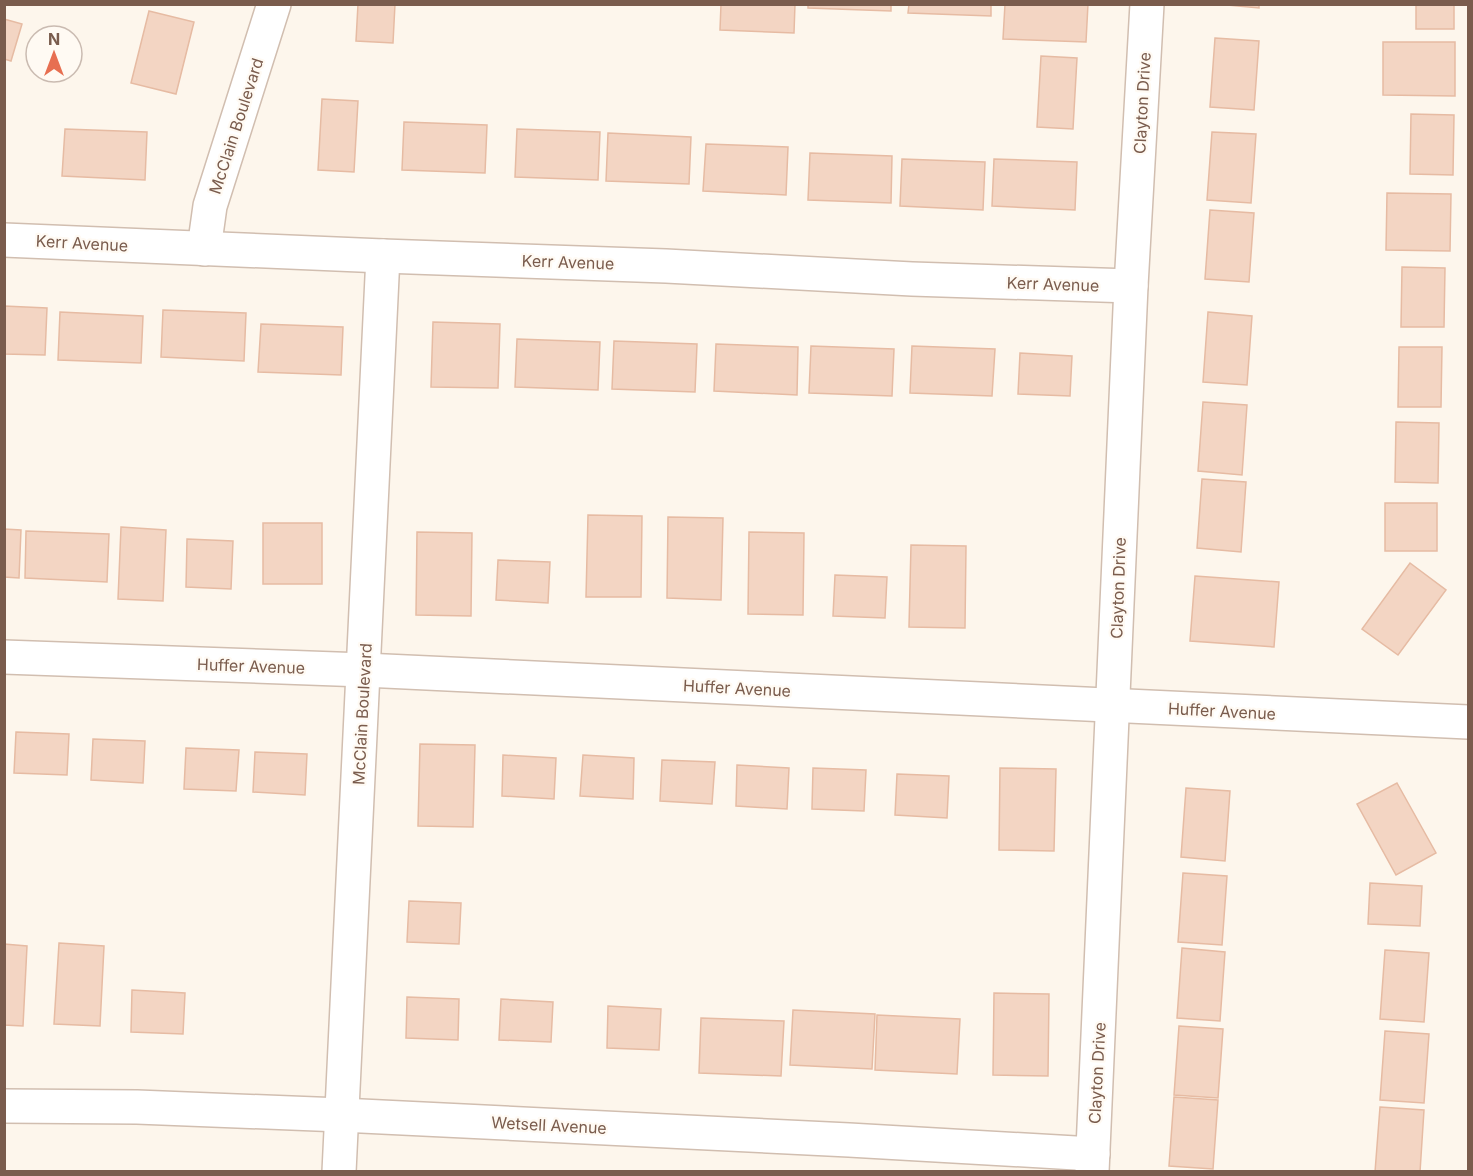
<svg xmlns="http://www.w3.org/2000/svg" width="1473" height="1176" viewBox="0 0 1473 1176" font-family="Inter,sans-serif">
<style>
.building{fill:#f3d5c3;stroke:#e6bba3;stroke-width:1.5}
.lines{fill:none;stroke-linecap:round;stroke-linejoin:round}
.minor-casing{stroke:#d1beb0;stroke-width:36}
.minor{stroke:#fff;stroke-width:33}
.labels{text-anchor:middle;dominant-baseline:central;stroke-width:4.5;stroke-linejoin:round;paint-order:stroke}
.street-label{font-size:16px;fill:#7a5c4d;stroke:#fffaf3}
</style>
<rect width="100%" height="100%" fill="#fdf6ec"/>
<g class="building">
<path d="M358,4H395L393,43L356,41Z"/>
<path d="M721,4H795L794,33L720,30Z"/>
<path d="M808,4H891V11L808,8Z"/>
<path d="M909,4H991V16L908,13Z"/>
<path d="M1005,4H1088L1086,42L1003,39Z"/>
<path d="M1216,4H1259V8Z"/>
<rect x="1416" y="4" width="38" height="25"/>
<path d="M149,11L194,22L176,94L131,83Z"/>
<path d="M4,19L22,24L11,61L4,59Z"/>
<path d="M1215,38L1259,41L1254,110L1210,107Z"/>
<path d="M1383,42H1455V96L1383,95Z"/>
<path d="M1041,56L1077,58L1073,129L1037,127Z"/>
<path d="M322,99L358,101L354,172L318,170Z"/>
<path d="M1411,114L1454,115L1453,175L1410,174Z"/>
<path d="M404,122L487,125L485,173L402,170Z"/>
<path d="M65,129L147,132L145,180L62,176Z"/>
<path d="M517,129L600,132L598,180L515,177Z"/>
<path d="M1212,132L1256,134L1251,203L1207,200Z"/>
<path d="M608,133L691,137L689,184L606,181Z"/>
<path d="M706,144L788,147L786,195L703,191Z"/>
<path d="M810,153L892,156L891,203L808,200Z"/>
<path d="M902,159L985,162L983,210L900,206Z"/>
<path d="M994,159L1077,162L1075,210L992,206Z"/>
<path d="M1387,193L1451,194L1450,251L1386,250Z"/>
<path d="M1210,210L1254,213L1249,282L1205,279Z"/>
<path d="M1402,267L1445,268L1444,327H1401Z"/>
<path d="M4,306L47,308L45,355L4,354Z"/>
<path d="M163,310L246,313L244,361L161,357Z"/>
<path d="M60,312L143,316L141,363L58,360Z"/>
<path d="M1208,312L1252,316L1247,385L1203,382Z"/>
<path d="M433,322L500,324L498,388L431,387Z"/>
<path d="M261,324L343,327L341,375L258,372Z"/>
<path d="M517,339L600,342L598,390L515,387Z"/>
<path d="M614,341L697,344L695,392L612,389Z"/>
<path d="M716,344L798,347L797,395L714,391Z"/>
<path d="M811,346L894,349L892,396L809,393Z"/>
<path d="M912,346L995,349L992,396L910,393Z"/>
<path d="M1399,347H1442L1441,407H1398Z"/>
<path d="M1020,353L1072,356L1070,396L1018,394Z"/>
<path d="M1203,402L1247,405L1242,475L1198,471Z"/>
<path d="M1396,422L1439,423L1438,483L1395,482Z"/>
<path d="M1202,479L1246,482L1241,552L1197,548Z"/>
<rect x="1385" y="503" width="52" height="48"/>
<path d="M588,515L642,516L641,597H586Z"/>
<path d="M668,517L723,518L721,600L667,598Z"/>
<rect x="263" y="523" width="59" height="61"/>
<path d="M121,527L166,530L163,601L118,599Z"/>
<path d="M4,529L21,530L19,578L4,577Z"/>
<path d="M26,531L109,534L107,582L25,578Z"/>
<path d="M417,532L472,533L471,616L416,615Z"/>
<path d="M749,532L804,533L803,615L748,614Z"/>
<path d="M187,539L233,541L231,589L186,587Z"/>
<path d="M911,545L966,546L965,628L909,627Z"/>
<path d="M498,560L550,562L548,603L496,600Z"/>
<path d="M1410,563L1446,590L1398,655L1362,629Z"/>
<path d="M835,575L887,577L885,618L833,616Z"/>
<path d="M1195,576L1279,582L1274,647L1190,641Z"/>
<path d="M16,732L69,734L67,775L14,773Z"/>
<path d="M93,739L145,741L143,783L91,780Z"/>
<path d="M420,744L475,745L473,827L418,826Z"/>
<path d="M186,748L239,750L236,791L184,789Z"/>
<path d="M255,752L307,754L305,795L253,792Z"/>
<path d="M503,755L556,758L554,799L502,796Z"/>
<path d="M583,755L634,758L633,799L580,796Z"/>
<path d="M662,760L715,762L712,804L660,801Z"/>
<path d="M737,765L789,768L787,809L736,806Z"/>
<path d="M813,768L866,770L864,811L812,809Z"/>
<path d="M1000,768L1056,769L1054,851L999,850Z"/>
<path d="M897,774L949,776L947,818L895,815Z"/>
<path d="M1397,783L1436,853L1396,875L1357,804Z"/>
<path d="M1186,788L1230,791L1225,861L1181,857Z"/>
<path d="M1183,873L1227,876L1222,945L1178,942Z"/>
<path d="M1370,883L1422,886L1420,926L1368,924Z"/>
<path d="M409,901L461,903L459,944L407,942Z"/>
<path d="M59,943L104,946L100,1026L54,1024Z"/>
<path d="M4,944L27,946L23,1026L4,1025Z"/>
<path d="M1182,948L1225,952L1220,1021L1177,1018Z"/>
<path d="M1385,950L1429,953L1424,1022L1380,1019Z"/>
<path d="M132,990L185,993L183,1034L131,1032Z"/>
<path d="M994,993L1049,994L1048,1076L993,1075Z"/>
<path d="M407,997L459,999L458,1040L406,1038Z"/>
<path d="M501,999L553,1002L551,1042L499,1040Z"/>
<path d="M608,1006L661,1009L659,1050L607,1048Z"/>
<path d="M793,1010L875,1014L872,1069L790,1065Z"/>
<path d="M877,1015L960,1019L957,1074L875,1070Z"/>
<path d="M701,1018L784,1021L781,1076L699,1073Z"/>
<path d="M1179,1026L1223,1029L1218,1098L1174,1095Z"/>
<path d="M1385,1031L1429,1034L1424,1103L1380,1100Z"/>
<path d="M1174,1097L1218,1100L1213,1169L1169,1166Z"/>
<path d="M1380,1107L1424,1110L1420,1172H1375Z"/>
</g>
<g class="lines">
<g class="minor-casing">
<g id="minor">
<path d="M4,240L383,256L666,266L912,279L1131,286"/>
<path d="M204,249L210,206L274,4"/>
<path d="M4,657L364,670L1468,722"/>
<path d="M4,1106L137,1107L341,1115L849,1140L1093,1154"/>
<path d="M339,1172L383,256"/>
<path d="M1092,1172L1131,286L1147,4"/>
</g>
</g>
<use href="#minor" class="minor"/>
</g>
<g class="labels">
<g class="street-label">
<text transform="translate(1142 103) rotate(-87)">Clayton Drive</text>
<text transform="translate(236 126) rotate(-72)">McClain Boulevard</text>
<text transform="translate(82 243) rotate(3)">Kerr Avenue</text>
<text transform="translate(568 262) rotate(2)">Kerr Avenue</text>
<text transform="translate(1053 284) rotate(2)">Kerr Avenue</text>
<text transform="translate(1118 588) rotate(-88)">Clayton Drive</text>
<text transform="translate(251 666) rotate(2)">Huffer Avenue</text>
<text transform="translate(737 688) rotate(3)">Huffer Avenue</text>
<text transform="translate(1222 711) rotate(3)">Huffer Avenue</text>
<text transform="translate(362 714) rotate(-87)">McClain Boulevard</text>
<text transform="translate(1097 1073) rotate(-87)">Clayton Drive</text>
<text transform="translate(549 1125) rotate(3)">Wetsell Avenue</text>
</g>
</g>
<rect width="1473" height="1176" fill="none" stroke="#7a5c4d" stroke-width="12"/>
<g transform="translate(54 54)"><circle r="28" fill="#fffaf3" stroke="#cabbb1" stroke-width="1.5"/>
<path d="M0-4.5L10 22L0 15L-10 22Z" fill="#e76f51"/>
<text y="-9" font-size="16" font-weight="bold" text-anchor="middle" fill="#7a5c4d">N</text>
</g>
</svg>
